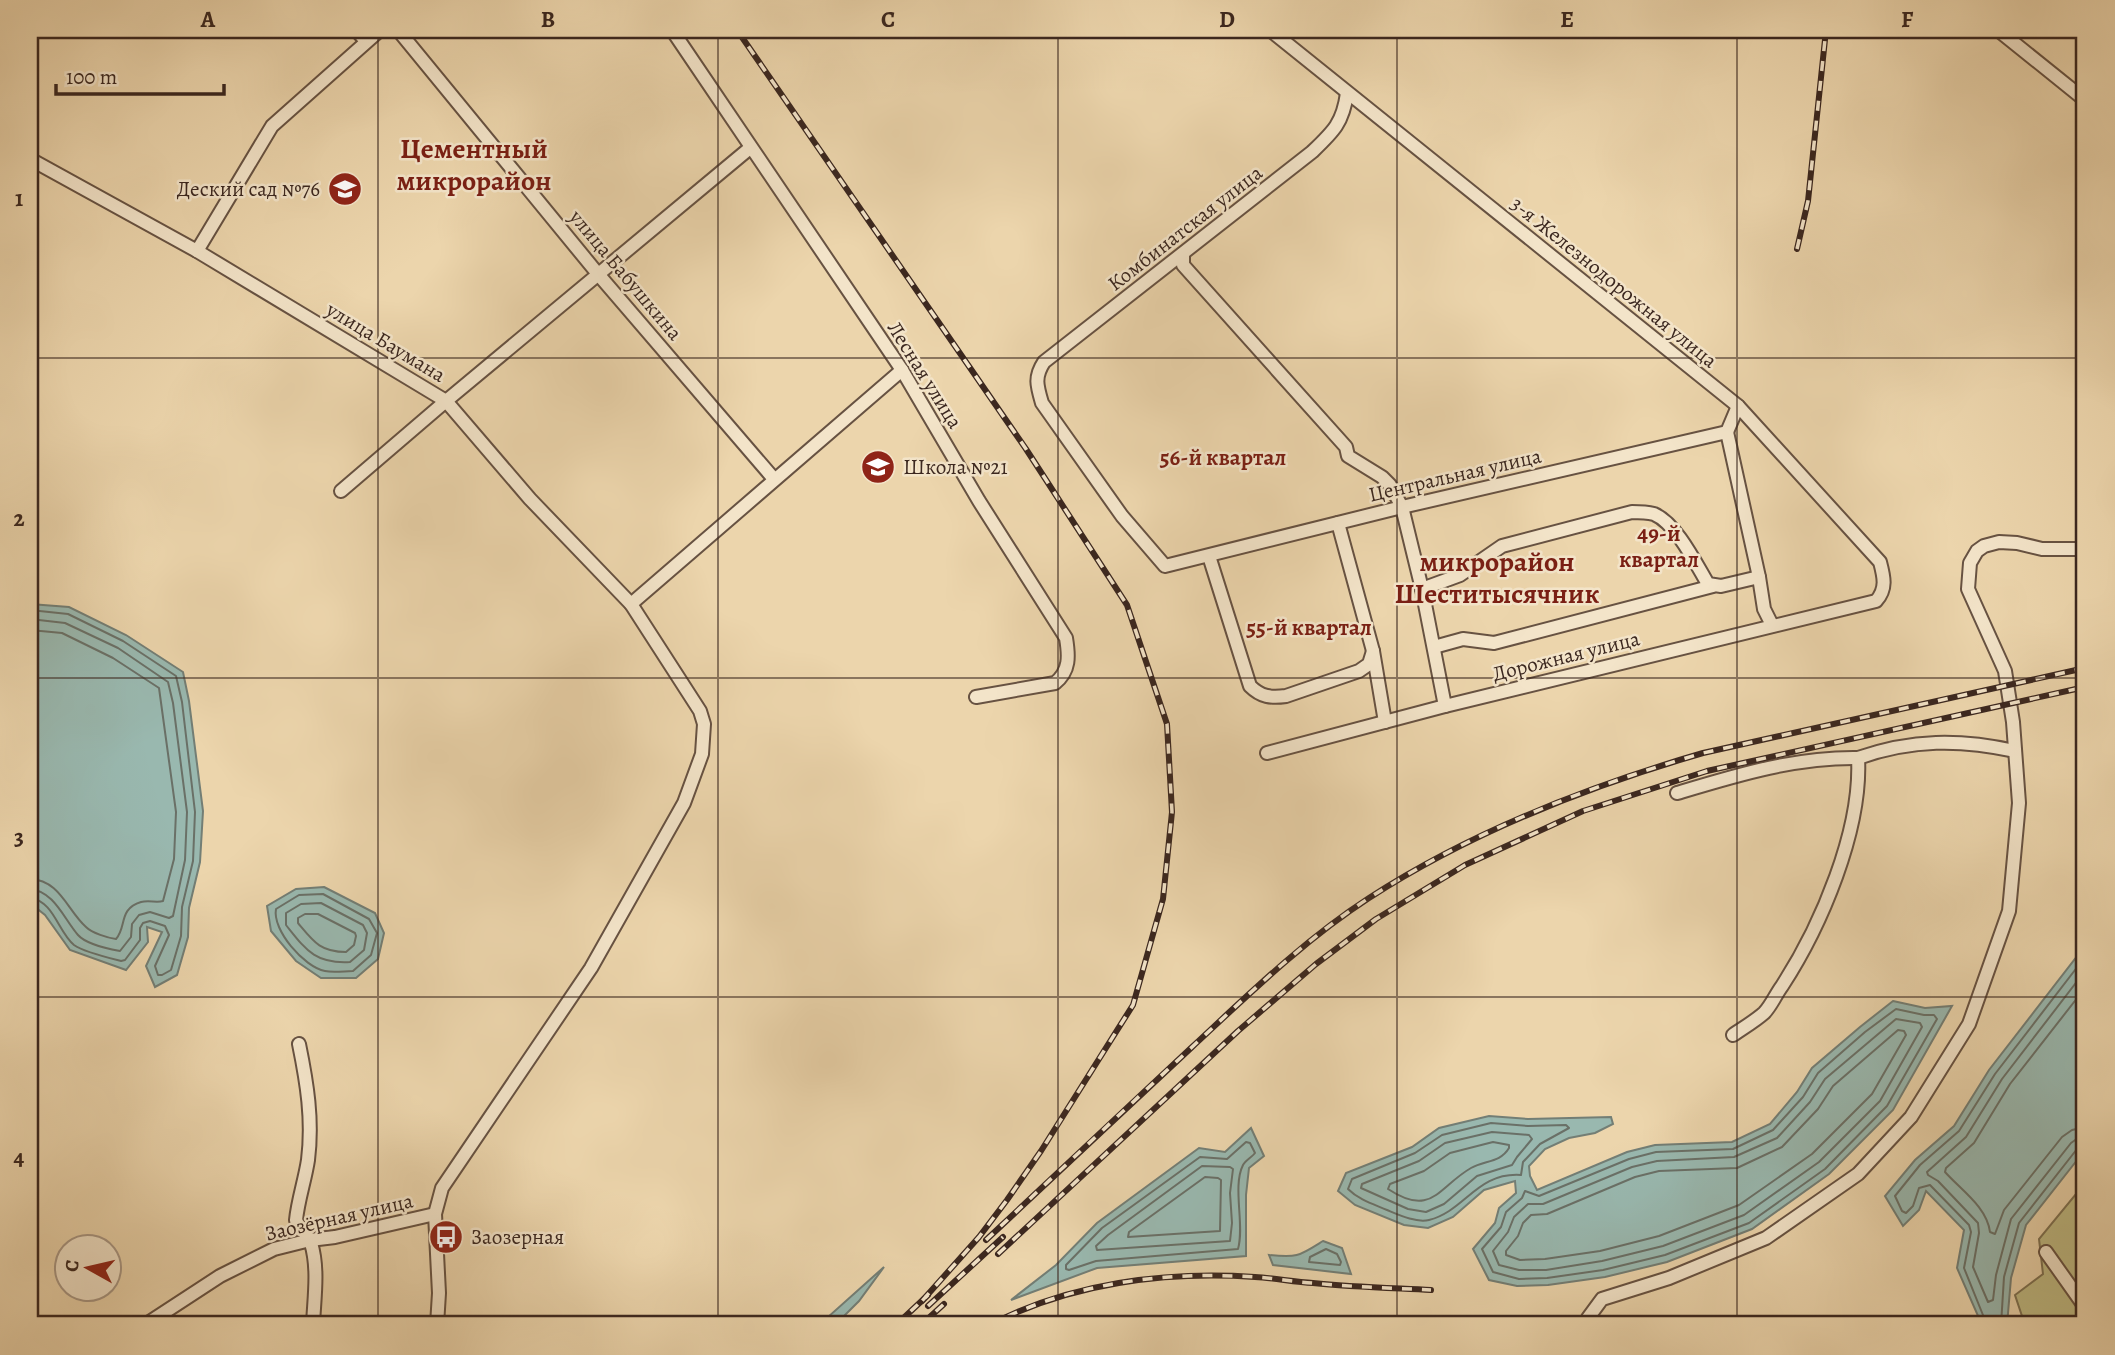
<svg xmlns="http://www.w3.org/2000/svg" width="2115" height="1355" viewBox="0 0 2115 1355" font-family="Alegreya,serif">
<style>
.green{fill:#bfbb84;stroke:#7d7152;stroke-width:2}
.water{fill:#99b8af;stroke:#737e75;stroke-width:2}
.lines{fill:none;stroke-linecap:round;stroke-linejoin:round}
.shore{stroke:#6a7067;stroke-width:2}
.minor-casing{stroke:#675242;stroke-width:16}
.minor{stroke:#f3e4c9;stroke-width:12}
.rail-casing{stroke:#3b271f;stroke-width:6}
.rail{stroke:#f3e4c9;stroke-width:3.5;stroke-dasharray:10;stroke-linecap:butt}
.grid{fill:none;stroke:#3b271f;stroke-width:2;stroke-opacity:0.55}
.labels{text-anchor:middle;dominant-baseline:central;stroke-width:5;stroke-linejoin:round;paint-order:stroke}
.poi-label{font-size:21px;fill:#3b271f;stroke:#f3e4c9;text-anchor:start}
.street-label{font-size:21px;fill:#3b271f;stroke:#f3e4c9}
.neighbourhood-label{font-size:23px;font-weight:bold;fill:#7a1f14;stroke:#f3e4c9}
.district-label{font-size:28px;font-weight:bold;fill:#7a1f14;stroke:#f3e4c9}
.neatline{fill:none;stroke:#3b271f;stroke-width:2.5}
.grid-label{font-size:23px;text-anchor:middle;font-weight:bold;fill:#3b271f}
</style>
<rect width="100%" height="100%" fill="#ecd5ac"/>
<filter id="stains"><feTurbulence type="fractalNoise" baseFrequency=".00286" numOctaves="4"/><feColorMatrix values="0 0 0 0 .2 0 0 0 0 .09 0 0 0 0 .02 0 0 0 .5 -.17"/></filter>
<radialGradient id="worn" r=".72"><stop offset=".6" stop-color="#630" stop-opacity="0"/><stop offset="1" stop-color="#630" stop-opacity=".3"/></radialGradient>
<path class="green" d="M2085,1183V1325H2025L2015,1295L2043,1274L2039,1239Z"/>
<g class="water">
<path d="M30,604L69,607L126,635L183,672L189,701L203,811L200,862L189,908L188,937L177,975L155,987L146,966L162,932L147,927L148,942L126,970L70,950L45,915L30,903Z"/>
<path d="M324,887L375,913L384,933L378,959L356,978H321L296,961L271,931L267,906L296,889Z"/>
<path d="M2085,946V1150L2026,1225L2011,1278L2007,1325H1982L1957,1268L1964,1230L1926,1191L1919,1210L1903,1226L1885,1196L1915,1160L1954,1126L1989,1070Z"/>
<path d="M1893,1001L1925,1008L1952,1006L1893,1110L1829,1174L1752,1229L1667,1262L1605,1277L1548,1285L1517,1286L1489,1280L1473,1249L1495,1223L1499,1208L1516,1193L1515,1181L1484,1190L1453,1217L1428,1228L1404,1225L1355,1205L1338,1191L1346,1173L1412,1147L1439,1128L1489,1116L1528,1119L1611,1117L1613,1124L1595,1133L1569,1138L1545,1149L1529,1166L1530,1176L1537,1190L1627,1152L1655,1145L1732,1142L1770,1124L1797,1092L1812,1068L1860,1027Z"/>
<path d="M1251,1128L1264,1156L1249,1168L1246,1195V1256L1097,1268L1011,1300L1056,1265L1097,1223L1199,1148L1225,1152Z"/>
<path d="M1323,1241L1342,1248L1351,1274L1273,1265L1269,1255C1298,1258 1299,1256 1323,1241Z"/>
<path d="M884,1267L859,1301L835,1325H811L827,1318Z"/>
</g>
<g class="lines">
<g class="shore">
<path d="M30,610L68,614L123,641L176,676L182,702L195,812L193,861L182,907L181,936L171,970L162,975H158L155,966L169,935L165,926L150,921L143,923L140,928V940L125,960L121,961C109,958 84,952 74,945C58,932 54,901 30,898"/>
<path d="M30,619L65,623L118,648L168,682L173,703L187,812L185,860L173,916L169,918L150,912L139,915L132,924L131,937L120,951C109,949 86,944 78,935C64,919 54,891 30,889"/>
<path d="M30,630L62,633L113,658L159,688L176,812L174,859L163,901C157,903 149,900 141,902C118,909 127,927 116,939C108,938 92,933 86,927C67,910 60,880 30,879"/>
<path d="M323,894L369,919L377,933L371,955L353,971C345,971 333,973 325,971C304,967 272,930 276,909L299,895Z"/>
<path d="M321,903L363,925L367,933L364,950L350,962C315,964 306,950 286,925V913L301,904Z"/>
<path d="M305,914H318L355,933L356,936L354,945L346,952C320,952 313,941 298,923V918Z"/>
<path d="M2085,971L2002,1079L1966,1137L1927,1172L1928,1175L1938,1181L1978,1223L1979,1233L1973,1267L1988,1302L1993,1300L1996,1275L2011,1219L2071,1143L2078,1138H2085"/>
<path d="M2085,988L2010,1084L1974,1143L1946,1168L1945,1172C1961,1190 1987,1207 1990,1232L1995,1234L2004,1210L2062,1137L2072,1130L2085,1127"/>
<path d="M1896,1009L1924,1015H1934L1937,1019L1887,1106L1825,1169L1749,1223L1665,1255L1603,1270L1547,1278L1519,1279L1493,1272L1482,1249L1501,1227L1506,1212L1522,1198L1525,1191L1539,1196L1629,1159L1656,1152L1733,1149L1773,1130L1803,1097L1818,1073L1865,1032Z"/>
<path d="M1896,1019L1920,1023L1922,1027L1880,1101L1819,1162L1744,1215L1663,1246L1602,1261L1546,1270H1519L1499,1265L1493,1251L1508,1232L1514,1217L1528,1204H1543L1632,1167L1657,1161L1734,1157L1777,1138L1810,1102L1825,1079Z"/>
<path d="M1898,1030L1904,1031L1906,1035L1872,1094L1812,1154L1739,1205L1659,1236L1600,1251L1545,1259L1520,1260L1506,1255V1251L1518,1236L1523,1223L1531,1215L1547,1214L1635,1177L1659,1171L1737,1168L1782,1147L1818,1109L1833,1086Z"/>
<path d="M1491,1123L1528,1126L1566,1125L1569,1128L1540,1144L1523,1162L1521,1175C1477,1172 1465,1211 1429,1220C1416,1223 1399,1215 1387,1210C1373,1204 1359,1200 1348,1189L1352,1179L1415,1153L1442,1135Z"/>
<path d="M1492,1132L1529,1135L1532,1139L1517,1157L1512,1165L1477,1176L1444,1204L1426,1212L1408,1209L1361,1188L1362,1184L1419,1161L1445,1143Z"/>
<path d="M1246,1142L1250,1143L1255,1153C1252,1157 1245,1161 1243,1165C1232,1187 1245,1225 1238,1249L1096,1261L1069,1270L1066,1269V1265L1102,1228L1200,1157L1227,1159Z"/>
<path d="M1493,1142L1509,1145V1148C1500,1163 1485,1160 1471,1168C1438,1187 1432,1218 1388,1189L1390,1184L1424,1171L1450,1153Z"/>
<path d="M1202,1166L1230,1167L1233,1169L1230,1193L1232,1223L1230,1241L1097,1250L1096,1246L1108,1235Z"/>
<path d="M1205,1177L1218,1178L1221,1180L1220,1231L1128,1237L1129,1232Z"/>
<path d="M1326,1249L1337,1254L1341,1262L1340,1265L1309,1262L1310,1257Z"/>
<path d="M1987,1325L1964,1268L1971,1232L1969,1225L1930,1185L1919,1188L1913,1206L1906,1213L1902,1211L1895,1196L1920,1165L1959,1131L1995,1074L2085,957"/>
<path d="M2001,1325L2004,1277L2019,1223L2077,1149L2085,1146"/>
</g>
<g class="minor-casing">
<g id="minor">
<path d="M356,30L366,41"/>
<path d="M398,30L598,274L774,479"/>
<path d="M672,30L902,370L979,501L1066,638C1069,656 1070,671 1055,683L976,697"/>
<path d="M1998,30L2085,100"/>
<path d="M1347,93C1343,123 1333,132 1312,152L1044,362C1034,377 1037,386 1042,403L1122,516L1165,566L1402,507L1727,432L1738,406"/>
<path d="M30,159L197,251L446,401L530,499L631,604L700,711L704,724L702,754L684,803L591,968L442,1188L435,1214L439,1293L437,1325"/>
<path d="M197,251L272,126L380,30"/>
<path d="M1183,254V265L1346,447L1348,456L1382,477L1390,485L1402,507L1422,589L1445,706"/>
<path d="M1727,432L1759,577L1764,609L1772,625"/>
<path d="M341,491L446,401L750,148"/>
<path d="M1338,523L1373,651L1385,722"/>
<path d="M1209,556L1250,686C1261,697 1271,698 1286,696L1359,671L1369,664L1373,651"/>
<path d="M1422,589L1460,575L1502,546L1632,512C1639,512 1646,512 1654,514C1676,523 1696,564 1708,584L1721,586L1759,577"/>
<path d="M631,604L902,370"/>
<path d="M1434,647L1463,639L1494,643L1713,586"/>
<path d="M1267,753L1445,706L1876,601C1887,589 1884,577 1880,562L1738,406L1270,30"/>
<path d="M1677,793C1737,775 1795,757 1858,758"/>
<path d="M1733,1035C1743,1028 1755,1021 1764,1013C1771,1006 1776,994 1782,986C1821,926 1862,830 1858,758C1912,739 1960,739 2015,751"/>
<path d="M299,1044C307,1083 313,1120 308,1160C305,1180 298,1200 296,1220C299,1229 308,1234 311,1243C319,1269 314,1299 313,1325"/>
<path d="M2046,1252L2085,1307"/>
<path d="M145,1325L220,1276L274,1249L310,1240L335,1237L435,1214"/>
<path d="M1587,1325L1588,1318L1602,1299L1669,1278L1766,1238L1858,1174L1911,1117L1969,1024L2009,911L2019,803L2013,722L2005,671L1968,589L1970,563L1977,551L1984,546L1999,542L2017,543L2042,549H2085"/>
</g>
</g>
<use href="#minor" class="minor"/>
<g class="rail-casing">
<g id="rail">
<path d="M737,30L1026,449L1127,605L1167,724L1172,812L1163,899L1133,1005L1041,1151L1007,1200L979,1237L922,1301"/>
<path d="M1797,249L1808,201L1826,30"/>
<path d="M986,1240C1054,1176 1122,1112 1191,1048C1247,996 1304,940 1369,898C1471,832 1586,787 1703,753L2085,668"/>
<path d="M998,1254L1238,1031L1316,964L1376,919L1465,865L1583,811L1707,771L2085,687"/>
<path d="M928,1306L1003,1237"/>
<path d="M896,1325L928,1295"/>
<path d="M921,1325L944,1304"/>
<path d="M990,1325C1070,1283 1165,1271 1255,1277C1274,1278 1294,1282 1313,1283C1352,1287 1392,1288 1431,1290"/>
</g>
</g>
<use href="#rail" class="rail"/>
</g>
<path class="grid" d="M378,30V1325M718,30V1325M1058,30V1325M1397,30V1325M1737,30V1325M30,358H2085M30,678H2085M30,997H2085"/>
<defs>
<g id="school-disc" transform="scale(1.75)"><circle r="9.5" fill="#8f2418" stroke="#f3e4c9"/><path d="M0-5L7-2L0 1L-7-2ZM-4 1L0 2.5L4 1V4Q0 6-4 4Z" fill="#fff"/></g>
<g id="bus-disc" transform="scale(1.75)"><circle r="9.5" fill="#8f2418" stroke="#f3e4c9"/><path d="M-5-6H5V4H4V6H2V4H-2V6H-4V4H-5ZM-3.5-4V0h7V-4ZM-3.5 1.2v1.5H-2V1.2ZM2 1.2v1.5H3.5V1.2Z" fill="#fff"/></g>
</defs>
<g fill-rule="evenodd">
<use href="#school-disc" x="345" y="189"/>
<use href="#school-disc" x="878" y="467"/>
<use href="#bus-disc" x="446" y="1237"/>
</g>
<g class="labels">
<g class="poi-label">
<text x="320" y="189" text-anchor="end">Деский сад №76</text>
<text x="903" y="467">Школа №21</text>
<text x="471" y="1237">Заозерная</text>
</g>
<g class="street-label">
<text transform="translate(1185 228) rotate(-38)">Комбинатская улица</text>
<text transform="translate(626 275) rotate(50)">улица Бабушкина</text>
<text transform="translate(1614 282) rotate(39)">3-я Железнодорожная улица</text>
<text transform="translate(386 342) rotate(31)">улица Баумана</text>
<text transform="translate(925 375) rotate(58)">Лесная улица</text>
<text transform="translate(1455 475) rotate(-13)">Центральная улица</text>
<text transform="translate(1566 656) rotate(-14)">Дорожная улица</text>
<text transform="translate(339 1217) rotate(-13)">Заозёрная улица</text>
</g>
<g class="neighbourhood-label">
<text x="1223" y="457">56-й квартал</text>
<text x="1659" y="533">49-й<tspan x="1659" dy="26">квартал</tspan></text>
<text x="1309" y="627">55-й квартал</text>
</g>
<g class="district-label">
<text x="474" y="149">Цементный<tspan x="474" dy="32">микрорайон</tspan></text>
<text x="1497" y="562">микрорайон<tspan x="1497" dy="32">Шеститысячник</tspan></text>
</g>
</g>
<rect width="2115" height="1355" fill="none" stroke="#ecd5ac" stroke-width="77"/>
<g transform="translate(88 1268) rotate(278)"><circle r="33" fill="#f3e4c9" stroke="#a99885" stroke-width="2"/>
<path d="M0-5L12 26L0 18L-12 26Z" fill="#8f2418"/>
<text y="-10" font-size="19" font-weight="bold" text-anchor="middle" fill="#3b271f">С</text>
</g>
<path d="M56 84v10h168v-10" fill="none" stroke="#3b271f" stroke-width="3.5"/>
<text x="66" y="84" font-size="21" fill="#3b271f" stroke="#f3e4c9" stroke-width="5" paint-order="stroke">100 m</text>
<rect x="38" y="38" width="2038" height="1278" class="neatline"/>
<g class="grid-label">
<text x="208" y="27">A</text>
<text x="548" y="27">B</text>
<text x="888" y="27">C</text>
<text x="1227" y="27">D</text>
<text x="1567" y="27">E</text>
<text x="1907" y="27">F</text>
<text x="19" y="206">1</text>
<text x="19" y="526">2</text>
<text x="19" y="845">3</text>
<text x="19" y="1165">4</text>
</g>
<rect width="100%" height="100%" filter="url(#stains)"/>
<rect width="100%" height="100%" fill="url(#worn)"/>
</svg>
